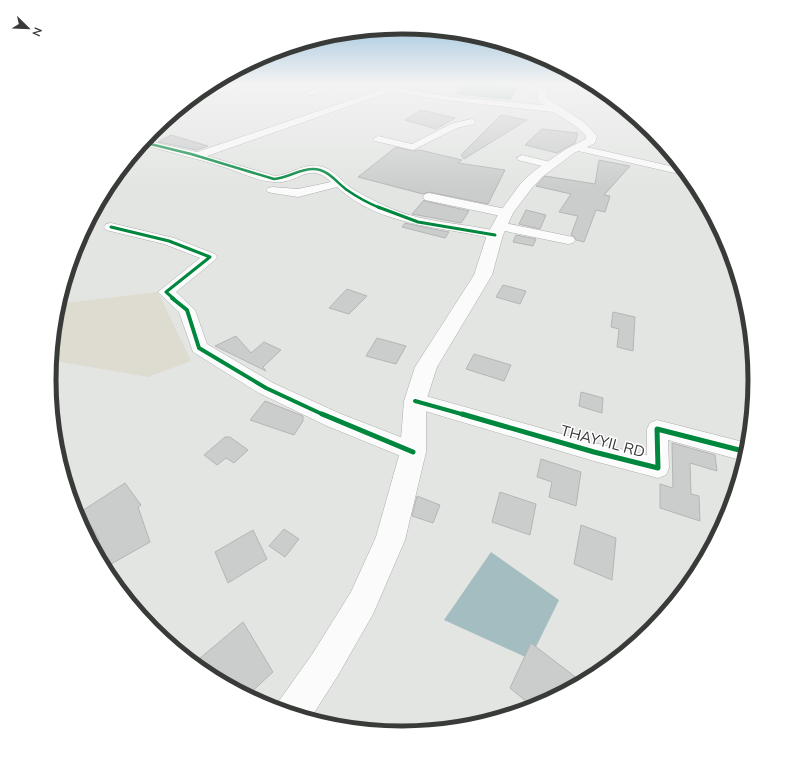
<svg xmlns="http://www.w3.org/2000/svg" width="803" height="760" viewBox="0 0 803 760" font-family="Mulish,sans-serif">
<style>
.green{fill:#dedbd0}
.water{fill:#a3bdc0}
.building{fill:#cbcdcc;stroke:#b4b5b4}
.lines{fill:none;stroke-linecap:round;stroke-linejoin:round}
.street-casing{stroke:#acaeac;stroke-width:1}
.secondary-casing{stroke:#acaeac;stroke-width:1}
.street{fill:#fbfbfb;fill-rule:evenodd}
.secondary{fill:#fbfbfb;fill-rule:evenodd}
.cycleway-far3-casing{stroke:#fff;stroke-width:4}
.cycleway-far2-casing{stroke:#fff;stroke-width:5}
.cycleway-far1-casing{stroke:#fff;stroke-width:6}
.cycleway-casing{stroke:#fff;stroke-width:8}
.cycleway-far3{stroke:#00873e;stroke-width:2.5}
.cycleway-far2{stroke:#00873e;stroke-width:3}
.cycleway-far1{stroke:#00873e;stroke-width:4}
.cycleway{stroke:#00873e;stroke-width:5}
.labels{text-anchor:middle;dominant-baseline:central;stroke-width:3;stroke-linejoin:round;paint-order:stroke}
.street-label{font-size:15px;fill:#393b39;stroke:#fff}
.rim{fill:none;stroke:#393b39;stroke-width:5}
</style>
<rect width="100%" height="100%" fill="#e3e5e3"/>
<path class="green" d="M158,292L191,361L148,377L50,360L55,311L57,304Z"/>
<g class="water">
<path d="M465,83L518,87L510,100L454,94Z"/>
<path d="M491,552L559,600L530,659L444,620Z"/>
</g>
<g class="building">
<path d="M421,110L455,118L436,129L405,120Z"/>
<path d="M501,115L527,120L464,159L461,155Z"/>
<path d="M542,129L578,133L575,143L557,153L525,145Z"/>
<path d="M171,135L208,146L197,150L158,142Z"/>
<path d="M396,147L413,151L420,150L462,160L458,163L505,170L488,204L429,192L423,194L358,177Z"/>
<path d="M599,160L630,166L604,195L610,196L605,212L596,210L584,242L576,240L574,236L571,235L578,216L559,212L571,194L536,186L545,176L595,184Z"/>
<path d="M424,200L425,201L469,211L461,223L412,214Z"/>
<path d="M526,210L546,215L540,229L519,224Z"/>
<path d="M405,223L433,229L449,232L445,238L402,227Z"/>
<path d="M516,235L536,239L533,246L513,242Z"/>
<path d="M503,285L526,291L520,304L496,297Z"/>
<path d="M347,289L367,296L349,314L329,308Z"/>
<path d="M613,312L635,317L633,351L617,347L619,329L611,327Z"/>
<path d="M236,336L251,353L264,342L281,350L263,367L266,371L215,346Z"/>
<path d="M377,338L406,346L396,364L366,356Z"/>
<path d="M474,354L511,365L504,381L466,369Z"/>
<path d="M581,392L603,398L602,413L579,406Z"/>
<path d="M265,401L303,416V421L294,435L250,420Z"/>
<path d="M225,437H230L248,450L234,463L226,458L217,465L204,455Z"/>
<path d="M672,443L715,455L717,471L690,463L691,494L699,496L700,521L660,508V484L673,488Z"/>
<path d="M541,459L581,472L576,506L549,497L552,482L537,477Z"/>
<path d="M125,483L141,505L138,507L150,542L104,568L95,542L99,539L82,511Z"/>
<path d="M500,492L536,504L530,535L492,522Z"/>
<path d="M417,496L440,505L433,523L412,516Z"/>
<path d="M581,525L616,538L612,580L574,564Z"/>
<path d="M284,529L299,539L285,557L269,546Z"/>
<path d="M253,530L267,559L228,583L215,552Z"/>
<path d="M243,622L273,672L247,696L207,674L199,659Z"/>
<path d="M531,643L582,682L533,707L510,688Z"/>
</g>
<g class="lines">
<g class="street-casing">
<g id="street">
<path d="M238,83H249L200,100L185,107H180L194,96Z"/>
<path d="M331,83H341L313,95H310L306,93Z"/>
<path d="M490,83H511L544,87L548,89L544,91L494,85Z"/>
<path d="M377,84L444,96L553,106L557,109L553,112L444,100L392,91L207,156L275,176C290,175 303,163 319,166C333,168 340,180 351,188C364,196 378,203 392,209C426,223 464,223 500,232L502,235L500,238L495,239C442,226 380,227 337,187L298,197L272,193L268,192L266,190L268,188L272,187L298,189L331,182C308,160 298,185 274,182C258,181 241,173 227,168C198,159 170,152 140,144L144,140L197,152L383,89L377,88Z"/>
<path d="M471,119L474,120L475,122L474,124L457,128L413,150L375,141L373,139L378,136L412,144L451,124Z"/>
<path d="M578,145L683,169L688,176L574,150L573,148Z"/>
<path d="M522,155L554,163L555,165L550,168L518,160L517,158Z"/>
<path d="M429,193L506,209L510,210L512,213L510,216L506,217L425,200L423,197L425,194Z"/>
<path d="M500,222L568,236L573,237L575,240L573,243L568,244L495,229L494,226L495,223Z"/>
<path d="M111,223L174,238L215,254L217,257L215,260L176,292L195,310L207,344L273,383L341,414L421,445L424,452L421,459L413,461L327,426L259,393L193,352L179,312L158,292L200,258L164,244L106,230L104,227L106,224Z"/>
<path d="M415,393L594,443L647,455V429L650,423L657,420L747,443H748L744,461L668,440L669,468L666,475L658,478L594,461L408,406L405,401L408,396Z"/>
</g>
</g>
<g class="secondary-casing">
<path id="secondary" d="M541,83H549L547,98L585,123L597,136L595,143L574,153L542,177L531,189L513,213L503,235L492,275L437,367L426,401V452L405,540L373,614L337,677L310,719L276,709L279,701L313,653L351,592L376,537L400,452L404,401L415,367L474,275L487,235L499,213L521,183L534,171L566,149L586,139V136C574,121 553,115 539,101L537,99Z"/>
</g>
<use href="#street" class="street"/>
<use href="#secondary" class="secondary"/>
<g class="cycleway-far3-casing">
<path id="cycleway-far3" d="M142,142L191,154L274,179C288,178 299,169 313,169C328,169 336,182 347,190C357,197 368,203 380,208"/>
</g>
<g class="cycleway-far2-casing">
<g id="cycleway-far2">
<path d="M378,207L418,222L495,235"/>
<path d="M111,227L169,241L210,257L166,292L174,299"/>
</g>
</g>
<g class="cycleway-far1-casing">
<g id="cycleway-far1">
<path d="M172,298L187,310L199,348L266,388L324,415"/>
<path d="M415,401L465,415"/>
</g>
</g>
<g class="cycleway-casing">
<g id="cycleway">
<path d="M322,414L413,452"/>
<path d="M462,414L594,452L658,468L657,429L747,452"/>
</g>
</g>
<use href="#cycleway-far3" class="cycleway-far3"/>
<use href="#cycleway-far2" class="cycleway-far2"/>
<use href="#cycleway-far1" class="cycleway-far1"/>
<use href="#cycleway" class="cycleway"/>
</g>
<linearGradient id="sky" x2="0" y2="1"><stop stop-color="#8cb8d8"/><stop offset="0.44" stop-color="#f2f3f2"/><stop offset="1" stop-color="#f2f3f2" stop-opacity="0"/></linearGradient>
<rect width="803" height="189" fill="url(#sky)"/>
<g class="labels">
<g class="street-label">
<text transform="translate(603 441) rotate(15)">THAYYIL RD</text>
</g>
</g>
<path d="M0 0H803V760H0ZM56 380a346 346 0 1 1 692 0a346 346 0 1 1-692 0Z" fill="#fff" fill-rule="evenodd"/>
<path class="rim" d="M56 380a346 346 0 1 1 692 0a346 346 0 1 1-692 0Z"/>
<g transform="translate(28 28) rotate(113)" stroke="#ffffff" stroke-width="3" paint-order="stroke">
<path d="M0-3L7 15L0 10L-7 15Z" fill="#393b39"/>
<text y="-6" font-size="11" font-weight="bold" text-anchor="middle" fill="#393b39">N</text>
</g>
</svg>
